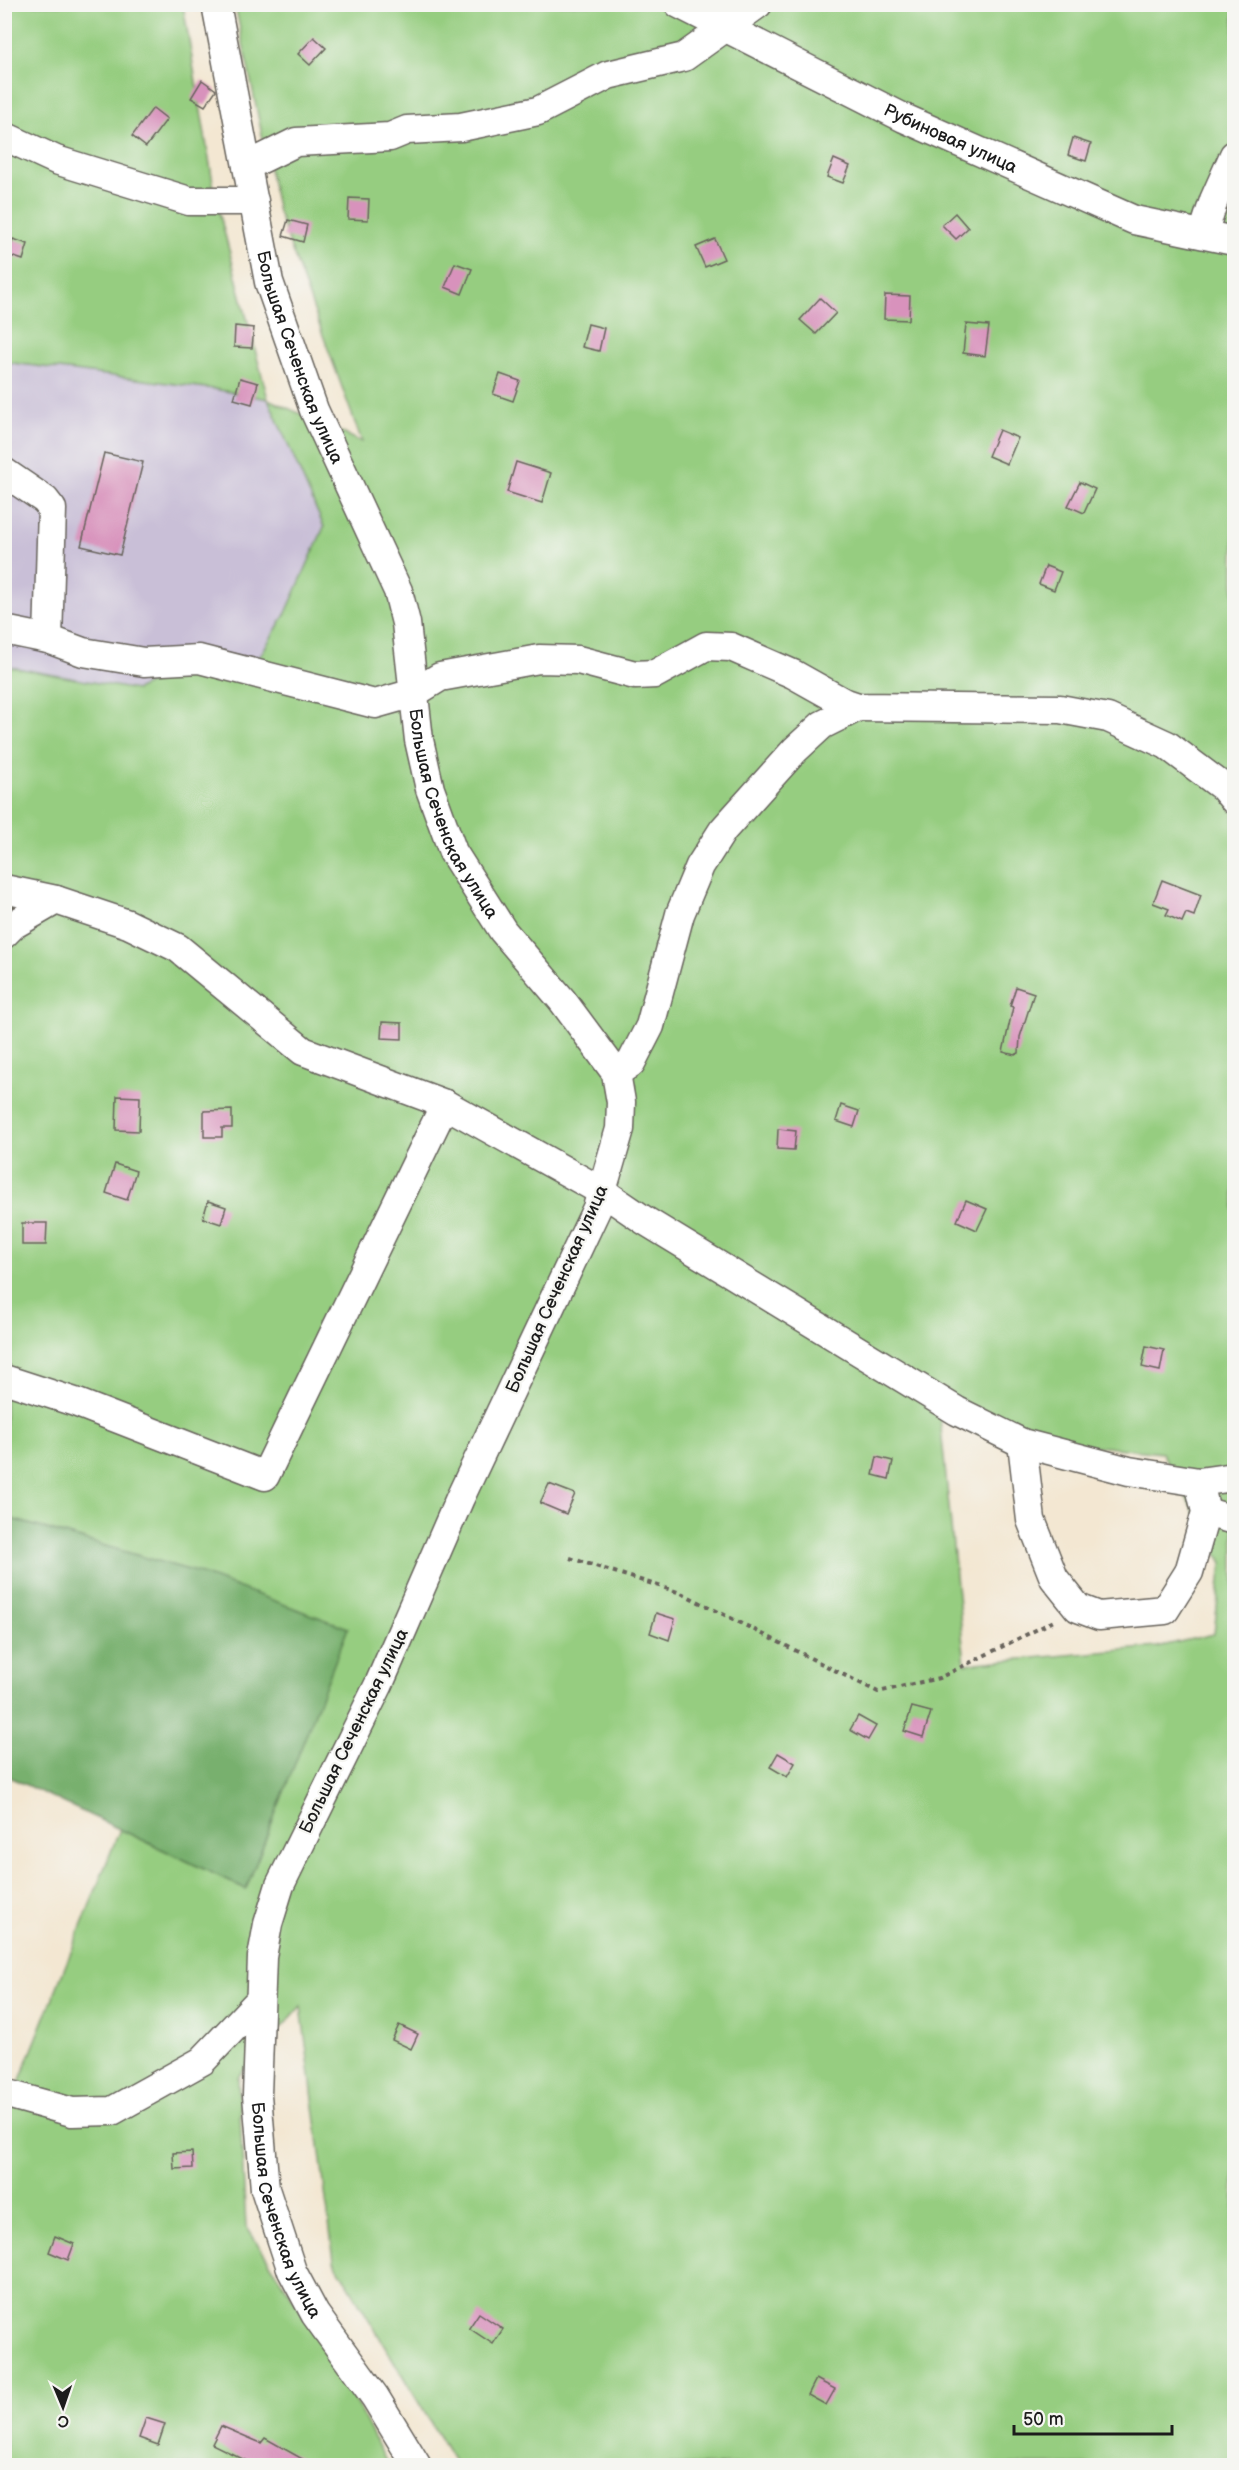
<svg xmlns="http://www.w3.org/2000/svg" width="1239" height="2470" viewBox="0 0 1239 2470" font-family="'Balsamiq Sans',sans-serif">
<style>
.industrial{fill:#c9bfd7}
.green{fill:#96cd80;stroke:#59744e;stroke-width:1.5;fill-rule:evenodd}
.forest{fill:#78b06e;stroke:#4a6645;stroke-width:1.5}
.building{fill:#d892bc}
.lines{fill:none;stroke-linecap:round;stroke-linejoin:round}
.minor-casing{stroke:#67635c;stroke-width:31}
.path{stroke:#67635c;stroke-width:4;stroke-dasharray:4.5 4.5;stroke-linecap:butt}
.minor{stroke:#fff;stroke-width:28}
.labels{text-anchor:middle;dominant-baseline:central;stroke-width:4.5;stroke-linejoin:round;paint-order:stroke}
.street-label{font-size:18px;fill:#1c1c1c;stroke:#f6f6f2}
</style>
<rect width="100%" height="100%" fill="#f6f6f2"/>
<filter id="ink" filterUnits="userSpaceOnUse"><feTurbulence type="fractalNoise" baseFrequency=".0167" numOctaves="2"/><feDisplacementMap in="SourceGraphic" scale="12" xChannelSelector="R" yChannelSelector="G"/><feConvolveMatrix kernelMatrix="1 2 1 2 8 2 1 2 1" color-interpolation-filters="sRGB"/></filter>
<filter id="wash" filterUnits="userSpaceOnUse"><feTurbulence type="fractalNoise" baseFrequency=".008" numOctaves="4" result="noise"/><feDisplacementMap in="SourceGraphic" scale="24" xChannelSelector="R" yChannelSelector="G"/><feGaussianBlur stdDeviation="1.35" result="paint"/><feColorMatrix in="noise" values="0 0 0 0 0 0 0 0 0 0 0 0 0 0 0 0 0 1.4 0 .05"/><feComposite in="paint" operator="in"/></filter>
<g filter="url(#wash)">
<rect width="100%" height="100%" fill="#f3e7d2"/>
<path class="industrial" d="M4,362L214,389L268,399L324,527L286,613L249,674L185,667L136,690L5,666Z"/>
<path class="green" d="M5,5H183L216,200L268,399L362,442L278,212L235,5H1234V2465H456L334,2261L301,2006L238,2077L246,2226L339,2369L388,2465H5L4,2109L8,2110L120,1829L246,1889L199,1573L5,1517V666L136,690L185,667L249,674L286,613L324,527L268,399L214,389L5,362ZM913,1380L1048,1441L1162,1453L1222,1563L1214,1634L1157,1647L965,1664L940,1418Z"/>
<path class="forest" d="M4,1517L199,1573L348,1628L246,1889L5,1775Z"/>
<g id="blocks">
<g class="building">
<path d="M314,37L326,48L310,65L298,54Z"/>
<path d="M202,80L216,90L205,106L191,98Z"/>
<path d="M153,108L167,119L146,147L132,136Z"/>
<path d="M1073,138L1091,144L1086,161L1068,155Z"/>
<path d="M834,159L850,166L843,183L827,177Z"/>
<path d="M349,198L369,199L368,220L348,219Z"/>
<path d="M955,213L968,228L956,239L942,225Z"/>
<path d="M288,220L307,225L303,242L283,236Z"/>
<path d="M13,239L28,244L23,260L8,255Z"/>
<path d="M715,239L724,259L705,267L696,247Z"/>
<path d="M455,263L472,269L462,294L445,287Z"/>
<path d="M885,295L910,296L909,320L884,319Z"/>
<path d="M820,298L836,313L816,334L800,320Z"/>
<path d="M588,324L604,328L599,351L582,347Z"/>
<path d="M966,324L989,326L985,356L963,353Z"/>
<path d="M235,326L254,328L252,348L234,347Z"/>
<path d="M500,374L520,381L513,401L493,394Z"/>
<path d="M240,378L258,383L252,404L234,399Z"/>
<path d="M999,430L1018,438L1007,464L988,456Z"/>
<path d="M104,453L143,462L120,555L81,546Z"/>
<path d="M516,462L551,473L542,503L507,492Z"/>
<path d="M1080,482L1095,489L1084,513L1068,506Z"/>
<path d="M1046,566L1061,572L1054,590L1039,584Z"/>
<path d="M1162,880L1201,895L1194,916L1186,913L1182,922L1166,915L1169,909L1153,903Z"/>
<path d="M1016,987L1034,993L1020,1037L1019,1053L1015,1055L1003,1052L1013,1007L1010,1006Z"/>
<path d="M382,1022L402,1023V1039L381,1038Z"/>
<path d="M117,1096L140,1097L139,1131L116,1130Z"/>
<path d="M841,1105L859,1111L854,1127L836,1121Z"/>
<path d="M232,1110V1128H222V1137H204V1111Z"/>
<path d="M778,1129L796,1131L794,1150L777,1149Z"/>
<path d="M115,1164L136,1171L127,1200L106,1193Z"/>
<path d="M966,1200L987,1209L977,1230L957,1221Z"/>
<path d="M208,1201L226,1207L221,1224L203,1218Z"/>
<path d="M22,1223H47L46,1245H22Z"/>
<path d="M1146,1346L1164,1350L1160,1371L1142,1367Z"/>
<path d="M877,1457L893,1461L889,1479L873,1475Z"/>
<path d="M549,1484L575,1494L566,1514L540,1503Z"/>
<path d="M656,1613L675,1619L669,1640L650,1633Z"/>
<path d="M912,1707L931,1712L923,1737L904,1731Z"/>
<path d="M858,1716L876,1726L868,1740L850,1730Z"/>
<path d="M778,1753L795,1763L787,1777L770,1767Z"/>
<path d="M399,2025L418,2034L411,2049L392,2040Z"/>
<path d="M192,2152L193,2168L174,2169L173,2153Z"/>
<path d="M55,2236L74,2244L68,2260L49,2252Z"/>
<path d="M479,2313L503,2329L493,2344L469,2328Z"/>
<path d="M816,2379L835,2389L826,2405L808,2395Z"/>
<path d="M146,2418L165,2424L158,2445L139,2438Z"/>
<path d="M221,2426L261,2443L265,2438L315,2466H257L212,2444Z"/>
</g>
</g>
</g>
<g filter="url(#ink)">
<use href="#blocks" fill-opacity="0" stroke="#67635c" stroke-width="1.5"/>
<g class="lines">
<g class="minor-casing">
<g id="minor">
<path id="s1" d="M216,4L269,282L314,410L398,591L406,623L419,740L430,789L453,852L503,931L562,1000L616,1073L621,1102L620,1129L597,1208L460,1498L379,1684L280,1885L268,1924L262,1957L257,2095L265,2189L292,2271L315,2314L375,2397L417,2466"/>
<path id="s2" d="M679,4L904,118L1134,220L1234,241"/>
<path d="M4,136L56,160L189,201H254"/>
<path d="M247,166L296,142L390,137L407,130L461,127L538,111L608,75L684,57L758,4"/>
<path d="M1203,234L1214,200L1234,155"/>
<path d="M4,472L45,500L52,509L48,639"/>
<path d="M4,630L48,639L83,652L144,662L199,659L375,704L414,693L440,677L539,659L578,660L635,675L655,674L706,646L731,647L793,674L843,702L858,707L1060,709L1108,718L1167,745L1223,787L1234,800"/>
<path d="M4,889L56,900L128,924L178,948L303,1051L445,1104L603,1192L644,1220L957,1411L1022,1443L1129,1471L1199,1482L1234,1477"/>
<path d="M4,934L13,925L56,900"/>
<path d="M616,1073L631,1063L650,1026L680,914L700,866L723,830L795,750L822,725L858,707"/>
<path d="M4,1379L75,1402L265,1476L445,1104"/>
<path d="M1022,1443L1031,1520L1054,1578L1078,1608L1099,1616L1165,1610L1189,1572L1206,1512L1199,1482"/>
<path d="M1206,1512L1234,1520"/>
<path d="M4,2093L72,2112L112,2111L202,2061L259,2001"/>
</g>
</g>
<path class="path" d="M570,1558L681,1593L878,1692L939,1678L1056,1620"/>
<use href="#minor" class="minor"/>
</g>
</g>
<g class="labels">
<g class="street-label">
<text stroke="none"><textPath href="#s2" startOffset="303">Рубиновая улица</textPath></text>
<text stroke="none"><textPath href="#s1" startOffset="364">Большая Сеченская улица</textPath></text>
<text stroke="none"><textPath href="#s1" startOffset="850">Большая Сеченская улица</textPath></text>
<text transform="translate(557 1289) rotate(-66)">Большая Сеченская улица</text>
<text transform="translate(354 1731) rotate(-64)">Большая Сеченская улица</text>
<text stroke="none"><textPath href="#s1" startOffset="2380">Большая Сеченская улица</textPath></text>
</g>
</g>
<rect width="1239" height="2470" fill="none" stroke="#f6f6f2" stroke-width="24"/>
<g transform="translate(63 2407) rotate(178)" stroke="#f6f6f2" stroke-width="4.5" paint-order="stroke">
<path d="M0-4.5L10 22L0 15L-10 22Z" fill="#1c1c1c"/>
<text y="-9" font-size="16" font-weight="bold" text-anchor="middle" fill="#1c1c1c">С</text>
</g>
<path d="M1014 2425v9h158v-9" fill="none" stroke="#1c1c1c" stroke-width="3"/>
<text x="1023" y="2425" font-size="18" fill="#1c1c1c" stroke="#f6f6f2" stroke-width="4.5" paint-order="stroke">50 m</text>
</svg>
